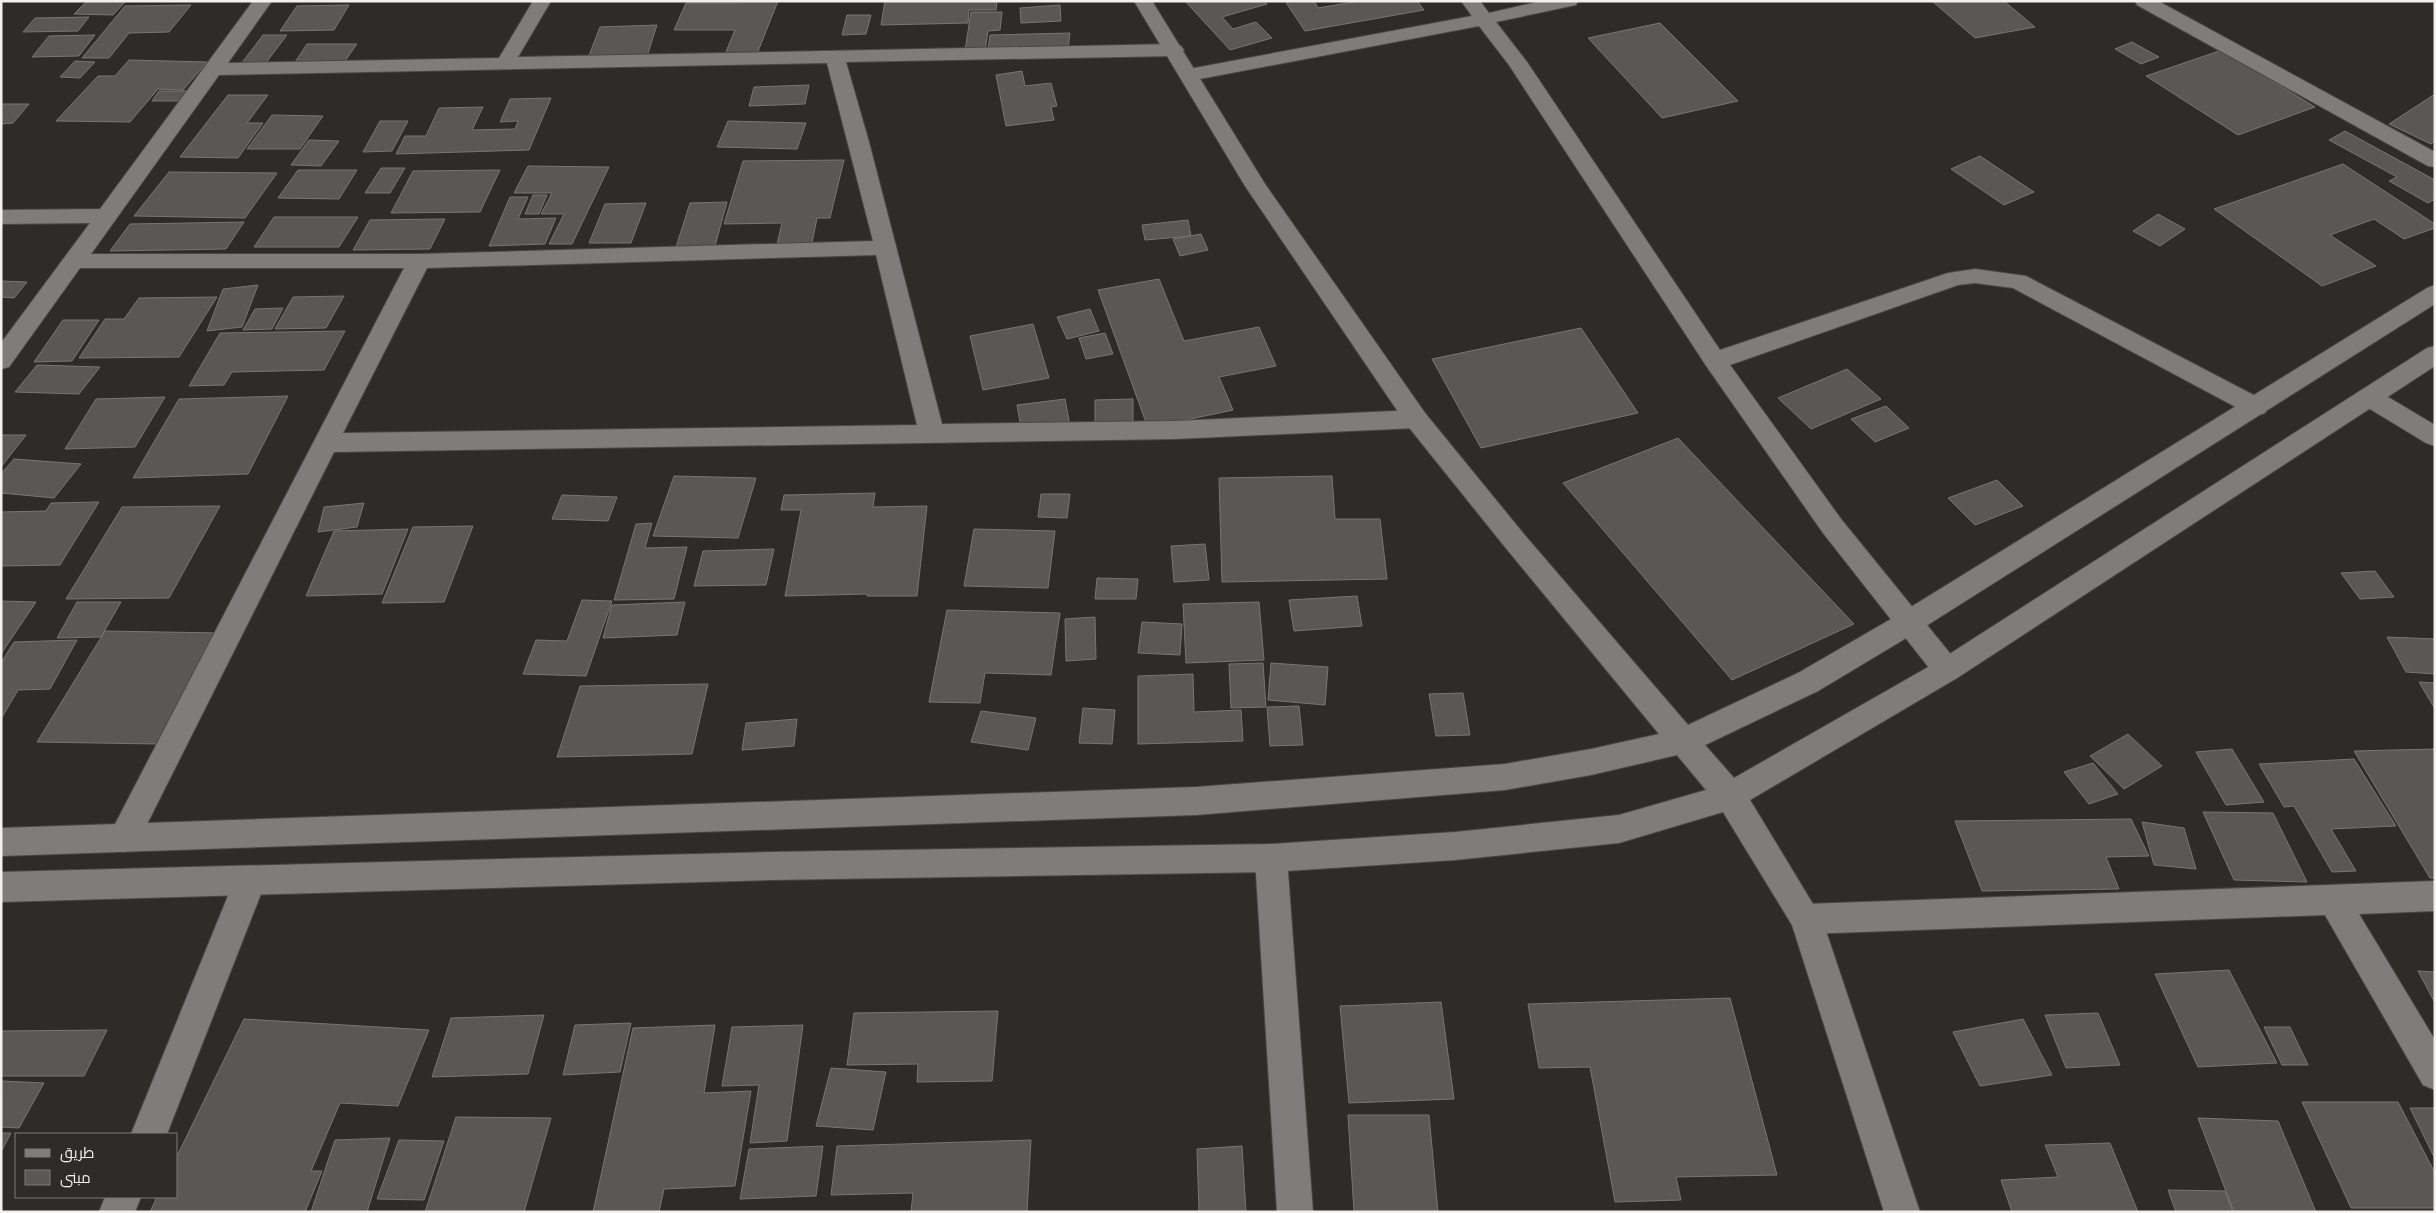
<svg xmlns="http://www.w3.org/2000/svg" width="2436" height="1213" viewBox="0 0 2436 1213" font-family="Helvetica,Cairo,sans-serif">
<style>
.building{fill:#595855;stroke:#787673}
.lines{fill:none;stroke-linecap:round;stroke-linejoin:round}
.street-casing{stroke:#4a4947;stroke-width:2}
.secondary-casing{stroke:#4a4947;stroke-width:2}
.street{fill:#7f7d7b;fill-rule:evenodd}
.secondary{fill:#7f7d7b;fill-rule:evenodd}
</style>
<rect width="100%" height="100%" fill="#2d2c29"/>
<g class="building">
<path d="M87,1H126L113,15L74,14Z"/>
<path d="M742,1H778L757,54H725L735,30H674L686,3H742Z"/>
<path d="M885,1H997L996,10H969L968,23L881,25Z"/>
<path d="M1185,1H1265L1267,4L1222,17L1233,29L1256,22L1272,38L1230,50Z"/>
<path d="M1285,1H1314L1318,8L1359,1H1417L1424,10L1305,31Z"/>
<path d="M1932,1H2004L2035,27L1975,38Z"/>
<path d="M191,5L169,32L129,33L109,58H82L125,6Z"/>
<path d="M349,5L334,30L280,31L297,6Z"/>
<path d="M1060,5L1061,21L1021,23L1020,8Z"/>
<path d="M971,12H1002L1000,30L988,31L984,57H964Z"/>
<path d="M847,15H871L866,34L842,35Z"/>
<path d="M89,17L78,31L23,32L35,18Z"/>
<path d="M1660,23L1738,101L1662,118L1588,38Z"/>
<path d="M657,25L647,56L588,58L600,27Z"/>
<path d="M1070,33L1068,49L988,50L990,35Z"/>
<path d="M95,35L79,56L32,57L49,36Z"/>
<path d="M263,35H287L265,64H241Z"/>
<path d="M2132,42L2159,57L2141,64L2115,49Z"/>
<path d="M307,44H357L345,61L295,62Z"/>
<path d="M2222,50L2315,107L2238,135L2146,76Z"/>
<path d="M129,60L207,62L183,90L158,89L130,122L56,121L98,76H115Z"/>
<path d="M75,61L95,62L80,78L60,77Z"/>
<path d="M1022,71L1025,86L1051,83L1057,106L1051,107L1054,120L1006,126L996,75Z"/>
<path d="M809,85L805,104L749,106L754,87Z"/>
<path d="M159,91H193L186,101H152Z"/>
<path d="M2435,94V141L2431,144L2389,124Z"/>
<path d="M228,95H268L247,123H263L238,158L180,157Z"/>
<path d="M551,98L529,150L396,154L405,136H426L439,108L483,107L472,130L515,129L518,121L500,122L510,99Z"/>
<path d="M1,104H29L13,123L1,124Z"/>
<path d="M272,115L323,116L300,149H247Z"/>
<path d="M380,121H408L392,151L363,152Z"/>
<path d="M728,121L806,123L797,149L717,147Z"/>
<path d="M2345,131L2435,180V199L2428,203L2389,181L2397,177L2329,140Z"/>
<path d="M309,140L339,141L321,166L291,165Z"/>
<path d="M1980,156L2034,192L2004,205L1951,169Z"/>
<path d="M844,160L830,218H817L812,243L777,244L782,223L724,224L743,161Z"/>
<path d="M2343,164L2435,224V228L2404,239L2374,219L2330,235L2376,266L2322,286L2214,209Z"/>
<path d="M528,166L609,167L572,244H549L564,214H541L552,193H514Z"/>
<path d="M381,168H405L390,193H365Z"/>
<path d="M298,170H357L339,199L278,198Z"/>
<path d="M500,170L480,212L391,213L413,171Z"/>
<path d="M169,172L277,173L245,218L134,216Z"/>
<path d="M533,195H547L539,214H525Z"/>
<path d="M510,197H528L518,219L556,218L545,244L489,246Z"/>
<path d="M727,202L715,246L676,247L690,203Z"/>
<path d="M646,203L631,243H589L605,204Z"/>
<path d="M2158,214L2185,229L2160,246L2133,231Z"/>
<path d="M274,217H358L339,247H254Z"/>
<path d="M445,219L430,249L353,250L370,220Z"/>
<path d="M1188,220L1191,236L1145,240L1142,225Z"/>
<path d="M244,222L226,249L110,251L130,224Z"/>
<path d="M1201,234L1208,250L1180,256L1173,239Z"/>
<path d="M1159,279L1184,341L1259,327L1276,366L1219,377L1233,410L1148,428L1098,290Z"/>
<path d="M1,281L27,282L14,298L1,297Z"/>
<path d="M258,285L242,327L207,331L223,289Z"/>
<path d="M344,296L326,328L275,329L293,297Z"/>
<path d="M217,297L179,357L79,358L105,319H124L139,298Z"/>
<path d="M283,308L272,329L243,330L255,309Z"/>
<path d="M1090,309L1099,331L1067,339L1057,317Z"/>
<path d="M63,320H99L72,361L34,362Z"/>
<path d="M1033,324L1049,378L983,390L970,336Z"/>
<path d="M1581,328L1638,413L1481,448L1432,359Z"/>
<path d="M345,331L324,370L232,372L224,385L189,386L220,333Z"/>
<path d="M1105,333L1113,354L1086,359L1079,338Z"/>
<path d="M37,365L100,367L79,394L15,392Z"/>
<path d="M1847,369L1881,399L1811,429L1778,398Z"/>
<path d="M288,396L248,474L133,478L179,399Z"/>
<path d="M165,397L135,447L65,449L96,399Z"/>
<path d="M1065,399L1070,426L1022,433L1017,405Z"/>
<path d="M1133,399V422L1095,424V400Z"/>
<path d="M1886,406L1909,428L1875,442L1851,419Z"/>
<path d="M1,435H26L1,467Z"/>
<path d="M1678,438L1854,624L1732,680L1563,483Z"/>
<path d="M14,459L81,464L54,498L1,493V474Z"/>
<path d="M674,476L756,478L738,538L653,536Z"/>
<path d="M1332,476L1335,519H1380L1387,579L1222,582L1219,478Z"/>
<path d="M1997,480L2023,506L1975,525L1948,498Z"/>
<path d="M875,493L873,507L927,506L917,596H867V594L785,596L801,510H781L784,495Z"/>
<path d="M1041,494H1070L1067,518L1038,517Z"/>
<path d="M562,495L617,497L608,521L552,519Z"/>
<path d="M99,502L60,565L1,566V512L46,511L51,503Z"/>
<path d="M364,503L357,527L318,532L324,507Z"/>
<path d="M220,506L169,598L66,599L122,507Z"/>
<path d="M652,523L645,548L687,547L674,599L614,600L636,524Z"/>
<path d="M473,526L444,602L382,603L413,527Z"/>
<path d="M408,529L382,594L306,596L334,531Z"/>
<path d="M974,529L1055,531L1048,588L964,586Z"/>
<path d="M1205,544L1209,580L1174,582L1171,546Z"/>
<path d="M774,549L766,585L694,586L703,551Z"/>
<path d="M2375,571L2394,597L2360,599L2341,573Z"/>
<path d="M1097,578L1138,579L1136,599H1095Z"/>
<path d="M1357,596L1362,626L1294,631L1289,600Z"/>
<path d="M582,600L612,601L586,676L523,674L536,640L567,641Z"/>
<path d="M1,601L36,602L1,654Z"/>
<path d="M77,602H121L101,637L57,638Z"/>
<path d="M685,602L677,635L603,638L612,605Z"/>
<path d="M1259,602L1264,660L1186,663L1183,604Z"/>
<path d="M947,610L1060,613L1051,675L985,673L980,703L929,702Z"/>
<path d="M1095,617L1096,659L1066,661L1065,619Z"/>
<path d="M1142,622L1182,624L1180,655L1138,653Z"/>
<path d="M105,631L220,633L158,744L37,742Z"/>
<path d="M2387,637L2435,639V674L2406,672Z"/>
<path d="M77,640L50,689L18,690L1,719V663L14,642Z"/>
<path d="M1263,663L1266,707L1231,708L1229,664Z"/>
<path d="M1271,663L1328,667L1325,705L1268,700Z"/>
<path d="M1193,674L1194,712L1241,710L1243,741L1138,744V676Z"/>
<path d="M2419,682L2435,683V709Z"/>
<path d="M708,684L692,754L557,757L580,686Z"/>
<path d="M1463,693L1470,735L1436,736L1429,694Z"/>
<path d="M1299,706L1303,745L1270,746L1267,707Z"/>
<path d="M1083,708L1115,710L1112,744L1079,743Z"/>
<path d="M981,711L1036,718L1028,750L971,742Z"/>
<path d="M797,719L794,746L742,750L746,723Z"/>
<path d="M2128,734L2162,766L2124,789L2090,756Z"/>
<path d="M2232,749L2264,802L2226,805L2196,752Z"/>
<path d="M2435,749V878H2430L2354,751Z"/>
<path d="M2354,759L2396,826L2331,829L2356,871L2332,872L2294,806L2284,807L2259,764Z"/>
<path d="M2093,763L2118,794L2089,804L2064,772Z"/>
<path d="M2203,812L2273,813L2307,882L2234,880Z"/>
<path d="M2131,819L2149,856L2106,857L2119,889L1982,891L1955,821Z"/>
<path d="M2142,822L2184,828L2196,869L2154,865Z"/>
<path d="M2229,970L2277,1063L2198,1067L2155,974Z"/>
<path d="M2418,971L2435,972V1003Z"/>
<path d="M1730,998L1777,1175L1676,1177L1681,1200L1615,1202L1590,1067L1539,1068L1528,1004Z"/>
<path d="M1441,1002L1454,1099L1349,1103L1340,1006Z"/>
<path d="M998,1011L992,1081L917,1082L918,1064L847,1065L854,1013Z"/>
<path d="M2098,1013L2120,1065L2066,1068L2045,1015Z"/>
<path d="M544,1015L528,1074L432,1077L451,1018Z"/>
<path d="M244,1019L429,1030L398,1106L340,1103L311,1171H322L305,1212H150L157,1197H176V1158Z"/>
<path d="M2023,1019L2052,1075L1980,1086L1953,1032Z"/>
<path d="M631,1023L620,1072L563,1075L575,1025Z"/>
<path d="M715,1025L704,1093L751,1091L735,1186L664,1189L659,1212H593L633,1028Z"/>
<path d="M803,1025L787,1141L750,1143L759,1085L722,1086L732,1027Z"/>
<path d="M2264,1027H2290L2308,1065H2282Z"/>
<path d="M107,1030L84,1076H1V1031Z"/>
<path d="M831,1068L886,1072L873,1130L816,1126Z"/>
<path d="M2,1081L44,1083L19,1128L1,1127Z"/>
<path d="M2302,1102H2398L2435,1173V1208H2351Z"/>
<path d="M2410,1108H2435V1159Z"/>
<path d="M1348,1115H1429L1438,1212H1354Z"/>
<path d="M456,1117L551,1118L524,1212H425Z"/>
<path d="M2198,1118L2278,1121L2316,1212H2234Z"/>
<path d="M1,1133H11L1,1152Z"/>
<path d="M390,1138L367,1212H311L335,1140Z"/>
<path d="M399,1140L444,1141L424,1200L377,1199Z"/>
<path d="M1031,1140L1027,1212H911L913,1193L831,1195L837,1146Z"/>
<path d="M2110,1143L2138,1212H2012L2001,1180L2058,1177L2045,1145Z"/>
<path d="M823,1146L816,1196L740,1199L749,1149Z"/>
<path d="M1242,1146L1246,1212H1199L1197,1149Z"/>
<path d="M2168,1190L2225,1191L2233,1212H2176Z"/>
</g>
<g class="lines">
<g class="street-casing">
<g id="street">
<path d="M253,1H272L228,63L499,58L533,1H551L518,57L1174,44L1181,46L1184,50L1181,54L1174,56L846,62L869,142L942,424L1175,421L1416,410L1425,413L1428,419L1425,425L1416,428L1175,439L334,452L135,848L124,852L113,848L109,838L113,828L404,268H80L9,367L1,369V343L90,223L1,224V210L100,209ZM827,63L873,241L419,254H91L219,75ZM876,255L917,425L343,433L427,268Z"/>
<path d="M1461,1H1480L1489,13L1542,1H1578L1576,5L1496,22L1527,62L1720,350L1948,273L1975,269L2026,276L2265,401L2268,407L2265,413L2256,416L2247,413L2013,288L1975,283L1958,285L1730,365L1841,519L1957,662L1961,670L1957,678L1947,682L1937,678L1823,533L1707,367L1509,65L1479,26L1189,81L1182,79L1179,75L1182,71L1189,69L1472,16Z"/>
<path d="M2135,1H2158L2435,152V167L2428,166L2137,5Z"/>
<path d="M2369,388L2378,391L2435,425V446L2426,443L2360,403L2357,397L2360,391Z"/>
<path d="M1271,844L1282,848L1287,858L1313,1212H1277L1255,858L1260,848Z"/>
<path d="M250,866L261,871L266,881L167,1134H131L234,881L239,871Z"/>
<path d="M2435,881V911L2359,914L2435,1040V1090L2423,1085L2325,915L1806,934L1795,930L1790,919L1795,908L1806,904Z"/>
<path d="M105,1197H141L135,1212H99Z"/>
</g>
</g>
<g class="secondary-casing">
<path id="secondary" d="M1134,1H1152L1265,184L1425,413L1523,533L1688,725L1798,673L1898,615L2427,288L2435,285V304L1918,631L1818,691L1705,745L1734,778L1937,662L2427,348L2435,346V366L1957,678L1750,800L1822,919L1920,1212H1884L1792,925L1723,812L1619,843L1455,860L1271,872L770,880L1,902V872L770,852L1271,844L1455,832L1619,815L1706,790L1677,755L1591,775L1505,790L1196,815L1,856V828L1196,787L1505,764L1591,749L1659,734L1505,547L1407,425L1245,186Z"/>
</g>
<use href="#street" class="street"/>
<use href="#secondary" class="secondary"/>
</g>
<rect width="2436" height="1213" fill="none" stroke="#f2f1f0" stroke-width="5"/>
<rect x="15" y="1133" width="162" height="65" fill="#2d2c29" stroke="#7c7b79"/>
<rect x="25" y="1149" width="25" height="8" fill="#7f7d7b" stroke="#7c7b79"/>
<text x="60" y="1158" font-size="15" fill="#f2f1f0">طريق</text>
<rect x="25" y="1170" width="25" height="15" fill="#595855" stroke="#7c7b79"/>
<text x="60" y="1183" font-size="15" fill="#f2f1f0">مبنى</text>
</svg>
